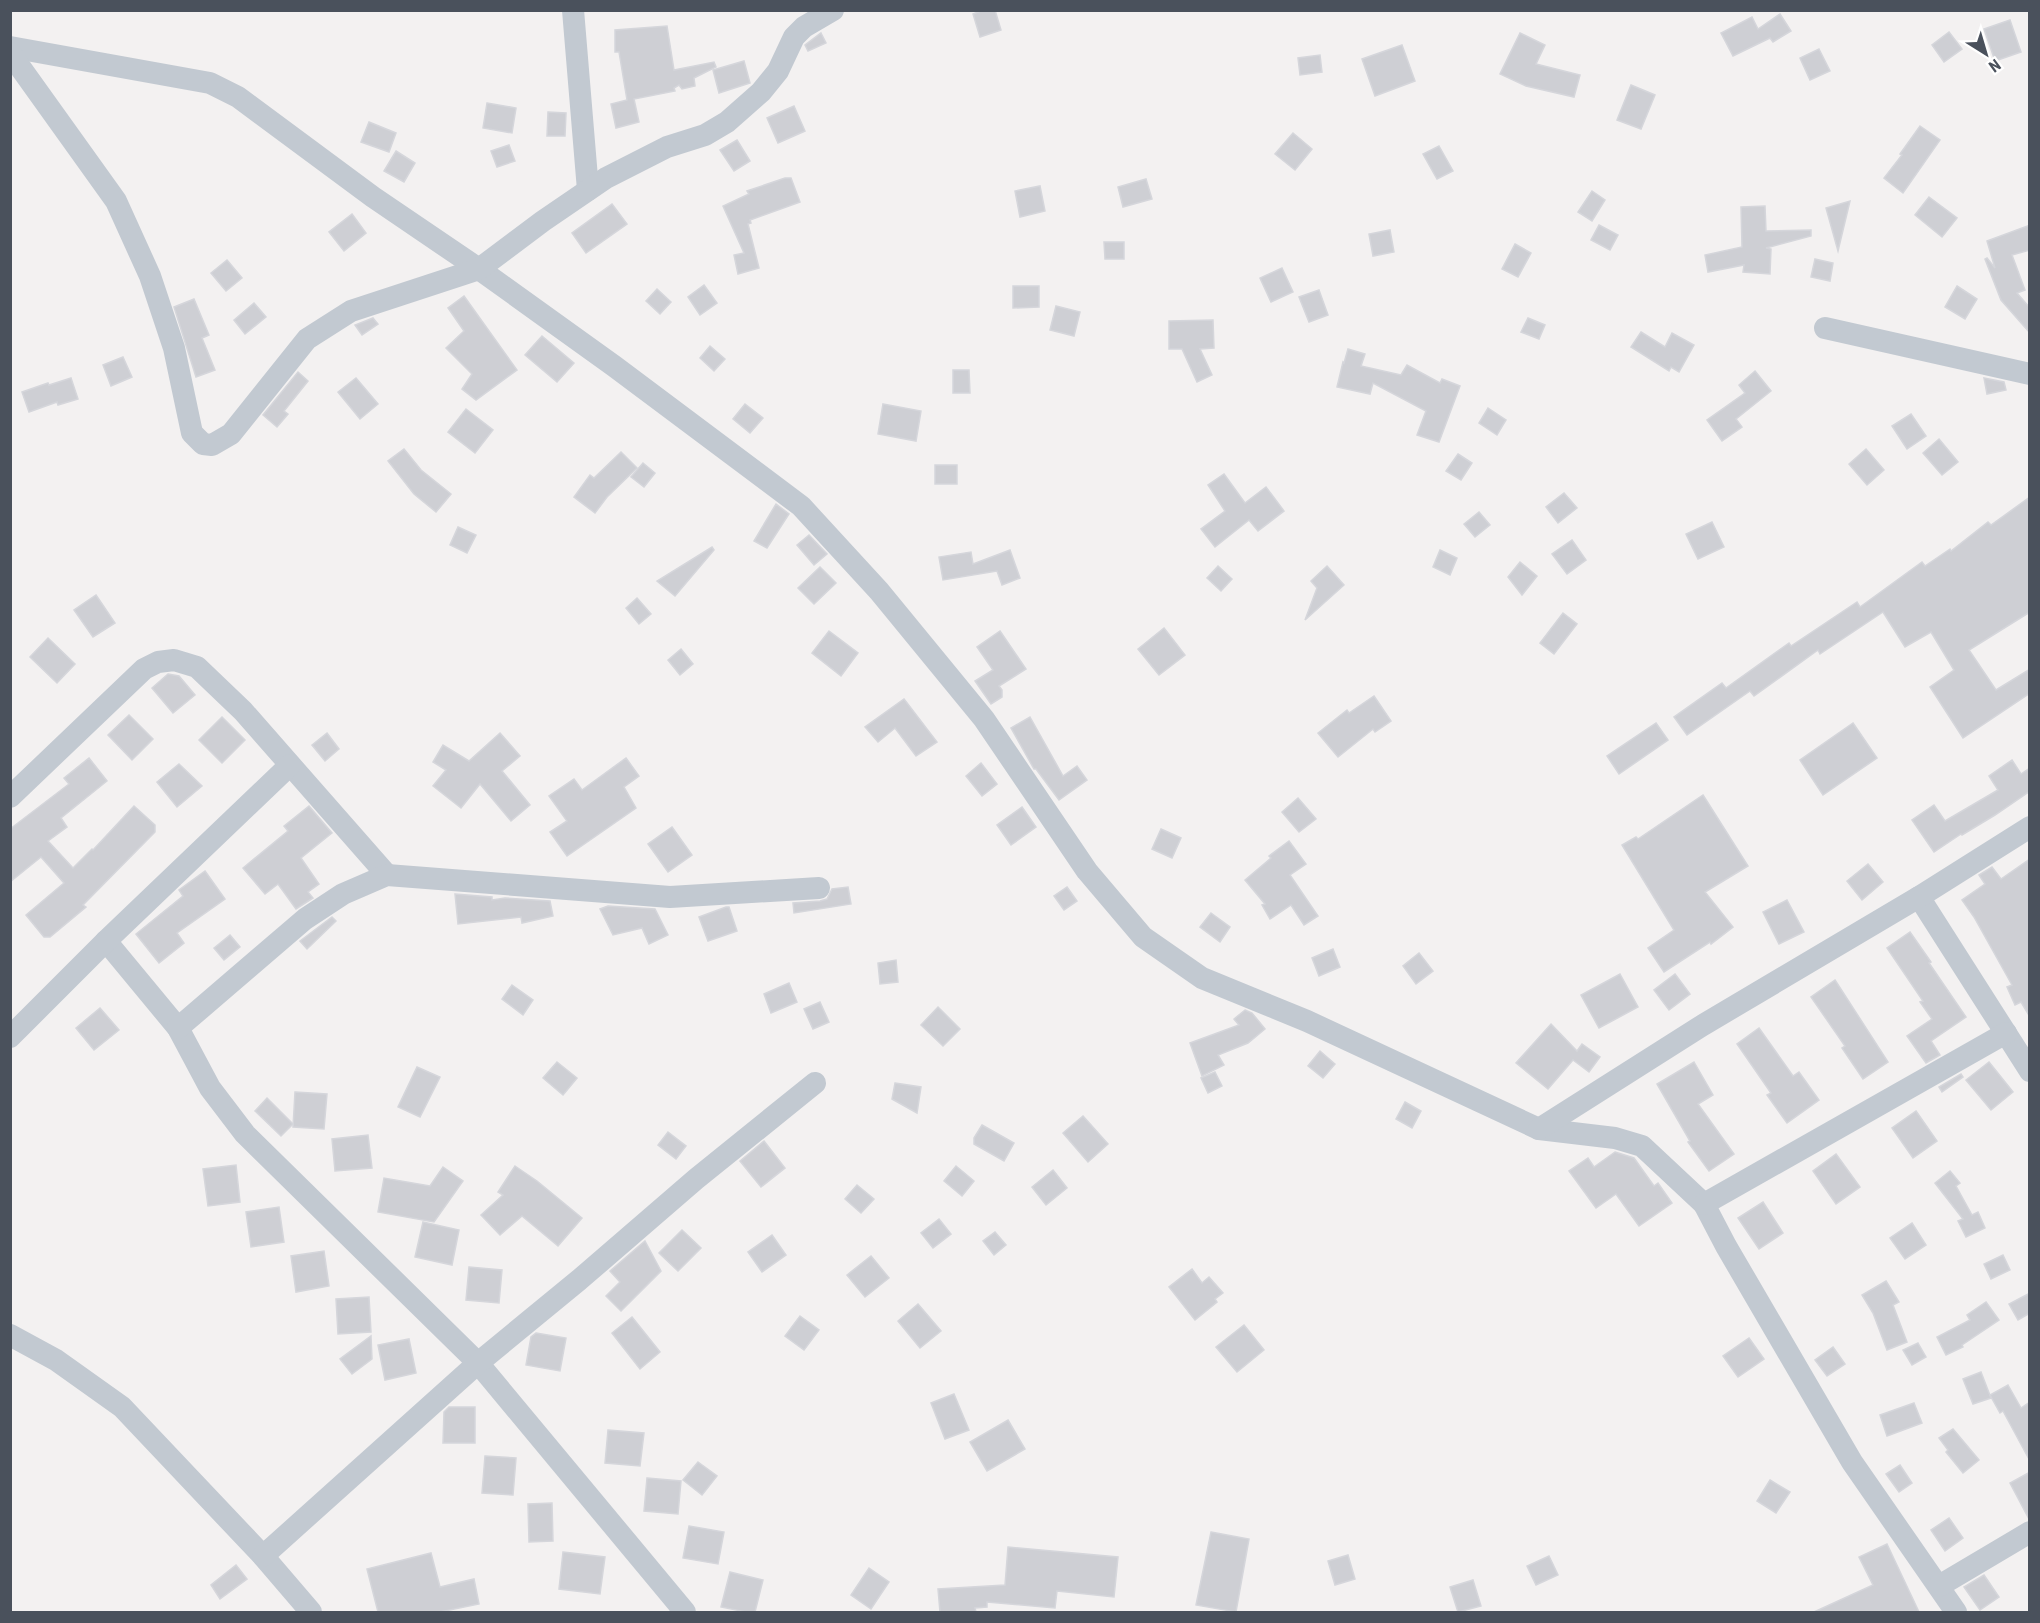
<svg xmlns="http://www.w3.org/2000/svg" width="2040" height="1623" viewBox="0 0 2040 1623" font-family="'Roboto Condensed',sans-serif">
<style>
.building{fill:#cecfd4;stroke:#d5d6db;stroke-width:1.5}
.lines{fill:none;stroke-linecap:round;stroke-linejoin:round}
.minor{stroke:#c2c9d1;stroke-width:22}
</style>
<rect width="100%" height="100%" fill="#f3f1f1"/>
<g class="building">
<path d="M983,10H995L1001,30L980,37L973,14Z"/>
<path d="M1780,14L1791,31L1773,42L1770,38L1733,56L1721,33L1752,17L1758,29Z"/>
<path d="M2010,20L2021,52L1995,61L1984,29Z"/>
<path d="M667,26L674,70L714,62L716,67L694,78L695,86L682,89L679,85L674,88L675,91L634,99L639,122L616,128L611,104L627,100L619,52H615V30Z"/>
<path d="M1949,32L1962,49L1944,62L1932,45Z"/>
<path d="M821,33L826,43L808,51L805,45Z"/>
<path d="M1520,33L1545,45L1536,64L1580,75L1574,97L1526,86L1500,74Z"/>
<path d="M1402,45L1415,81L1375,96L1362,59Z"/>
<path d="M1819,49L1830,71L1810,80L1800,58Z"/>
<path d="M1320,55L1322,72L1300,75L1298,58Z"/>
<path d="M744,61L750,83L719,93L713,70Z"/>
<path d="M1631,85L1655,95L1641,129L1617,120Z"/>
<path d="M487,103L516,108L512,133L483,128Z"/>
<path d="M794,106L805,131L778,143L767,118Z"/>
<path d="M548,112L566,113L565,136H547Z"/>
<path d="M369,122L396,133L389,152L361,142Z"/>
<path d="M1920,126L1940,140L1903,193L1884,178L1902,155L1900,154Z"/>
<path d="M1293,133L1312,149L1295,170L1275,154Z"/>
<path d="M737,140L750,161L734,171L720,150Z"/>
<path d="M509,145L515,161L497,167L491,151Z"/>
<path d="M1439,146L1453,171L1437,179L1423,154Z"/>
<path d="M396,151L415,163L404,182L384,171Z"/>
<path d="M785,178H791L800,202L750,220L751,223L748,224L759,268L738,274L734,255L744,253L723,206L749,194L747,191Z"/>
<path d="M1146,179L1152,199L1123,207L1118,187Z"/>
<path d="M1040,186L1045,211L1020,217L1015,191Z"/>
<path d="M1592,191L1605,200L1592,221L1578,212Z"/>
<path d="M1929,197L1957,218L1942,237L1915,215Z"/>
<path d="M1850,201L1838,251L1826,208Z"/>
<path d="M612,204L627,224L586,253L572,233Z"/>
<path d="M1765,206L1766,231L1811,230V236L1766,248L1771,249L1770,274L1743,272L1744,265L1708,272L1705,255L1742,247L1741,207Z"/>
<path d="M352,214L366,233L344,251L329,232Z"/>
<path d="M1599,225L1618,235L1610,250L1591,240Z"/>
<path d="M2030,225V250L2012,255L2025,290L2017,293L2030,308V333L2001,300L1985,259L1987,258L1995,268L1987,241Z"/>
<path d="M1390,230L1394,252L1373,256L1369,234Z"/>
<path d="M1104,242H1124V259H1105Z"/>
<path d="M1515,244L1531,253L1518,277L1502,269Z"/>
<path d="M1815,259L1833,263L1830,281L1811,277Z"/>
<path d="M227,260L242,278L226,291L211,273Z"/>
<path d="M1282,268L1293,292L1271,302L1260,278Z"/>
<path d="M704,285L717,303L700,315L688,297Z"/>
<path d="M1013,286H1039V307L1013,308Z"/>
<path d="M1957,286L1977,299L1965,319L1945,307Z"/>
<path d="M657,289L671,302L660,314L646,301Z"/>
<path d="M1319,290L1328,315L1309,322L1299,297Z"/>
<path d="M464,296L517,370L476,400L462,389L472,374L446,348L464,331L448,308Z"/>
<path d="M194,299L209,335L202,338L215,370L196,377L174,307Z"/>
<path d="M254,303L266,317L245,334L234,320Z"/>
<path d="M1056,306L1080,312L1074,336L1050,330Z"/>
<path d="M373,318L378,324L362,335L355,325Z"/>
<path d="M1528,318L1545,325L1539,339L1521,332Z"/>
<path d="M1213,320L1214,348L1200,349L1212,375L1197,382L1182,349H1169V321Z"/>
<path d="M1641,332L1665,347L1672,333L1694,345L1679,372L1671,367L1669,371L1631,347Z"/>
<path d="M542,336L574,363L557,382L525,355Z"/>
<path d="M710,346L725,359L714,371L700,358Z"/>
<path d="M1348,349L1365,354L1361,366L1401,375L1407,365L1440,383L1442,379L1460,386L1439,442L1417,435L1426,411L1373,383L1370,394L1337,387L1343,362L1344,363Z"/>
<path d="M123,357L132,377L111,386L103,365Z"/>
<path d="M953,370H969L970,393H953Z"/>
<path d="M1755,371L1771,391L1736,419L1742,427L1722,441L1707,420L1745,393L1739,385Z"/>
<path d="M298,372L308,381L284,411L288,414L277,427L263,415Z"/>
<path d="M71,378L78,399L58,405L57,402L29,412L22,392L48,383L49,385Z"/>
<path d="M356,378L378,404L360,419L338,392Z"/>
<path d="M1984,378L2004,382L2006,390L1987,394Z"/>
<path d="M745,404L763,418L750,433L733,419Z"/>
<path d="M883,404L921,411L916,441L878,434Z"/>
<path d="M1488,408L1506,420L1497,435L1479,423Z"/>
<path d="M466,409L493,430L475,453L448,432Z"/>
<path d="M1911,414L1926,436L1907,449L1892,426Z"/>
<path d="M1939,439L1958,462L1942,475L1923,453Z"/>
<path d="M404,449L421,470L451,494L436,512L414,494L388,461Z"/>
<path d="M1866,449L1884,470L1867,485L1849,464Z"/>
<path d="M621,452L637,468L607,497L595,513L574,497L590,475L594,478Z"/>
<path d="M1458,454L1472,463L1461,480L1446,471Z"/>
<path d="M643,463L655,473L644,487L631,477Z"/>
<rect x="935" y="465" width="22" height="19"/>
<path d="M1224,474L1245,503L1266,487L1284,511L1258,531L1249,520L1215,547L1201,529L1225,511L1208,485Z"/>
<path d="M1564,493L1577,508L1558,523L1546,507Z"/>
<path d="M2030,497V612L1969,650L1996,690L2030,669V693L1963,738L1930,687L1954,670L1931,632L1905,647L1883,612L1820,654L1818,650L1754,696L1750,691L1687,735L1674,717L1722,683L1726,688L1789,643L1791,646L1857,602L1860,607L1922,562L1925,566L1950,549L1951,551L1988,522L1991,525Z"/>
<path d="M776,504L789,514L767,548L754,541Z"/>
<path d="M1479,512L1490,525L1475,537L1464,524Z"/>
<path d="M1712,522L1724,547L1698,559L1686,534Z"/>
<path d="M458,527L476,535L467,553L450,545Z"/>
<path d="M809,535L827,554L814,565L797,545Z"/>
<path d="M1572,540L1586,560L1567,574L1552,554Z"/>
<path d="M712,547L714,550L675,596L657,581Z"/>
<path d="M1010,550L1020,578L1002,585L997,571L943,580L939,557L971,552L973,564Z"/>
<path d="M1440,550L1457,558L1450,575L1433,567Z"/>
<path d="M1520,562L1537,576L1522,595L1508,577Z"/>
<path d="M1218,566L1232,579L1221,591L1207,578Z"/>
<path d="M1327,566L1344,585L1305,620L1317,588L1311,581Z"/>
<path d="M820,567L836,583L814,604L798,588Z"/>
<path d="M96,595L115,623L93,637L74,610Z"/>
<path d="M637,598L651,614L639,624L626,608Z"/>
<path d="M1563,613L1577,624L1554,654L1540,643Z"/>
<path d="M1164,628L1185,655L1159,675L1138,649Z"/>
<path d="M829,631L858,653L841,676L812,653Z"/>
<path d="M1000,631L1026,669L999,686L1002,690V697L991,704L975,681L993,670L977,647Z"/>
<path d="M48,638L75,664L57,683L30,657Z"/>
<path d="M681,649L693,664L680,675L668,660Z"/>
<path d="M168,674L179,676L195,695L173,713L152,688Z"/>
<path d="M1374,696L1391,721L1375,732L1373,729L1338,757L1318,733L1347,710L1349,713Z"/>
<path d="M904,699L937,742L916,756L895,728L878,742L865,727Z"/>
<path d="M129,715L153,739L132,760L108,735Z"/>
<path d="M222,717L245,740L222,763L199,740Z"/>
<path d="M1030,717L1063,776L1077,766L1087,780L1059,800L1036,769H1034L1011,728Z"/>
<path d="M1656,723L1668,740L1619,774L1607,756Z"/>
<path d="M1853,723L1877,758L1823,795L1800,760Z"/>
<path d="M327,733L339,749L325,761L312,745Z"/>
<path d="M500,733L520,756L502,771L530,805L511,821L480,784L461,808L433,786L446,770L433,762L443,745L469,761Z"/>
<path d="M89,758L107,781L61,818L67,827L48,841L73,868L92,849L93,850L134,806L155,825V832L83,905L86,907L50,937H44L26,915L64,883L41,857L10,882V829L69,784L64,778Z"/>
<path d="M626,758L639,776L624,787L636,808L567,856L550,832L567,821L549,796L574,779L582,790Z"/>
<path d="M2012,760L2021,774L2030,768V791L1995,815L1962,835L1961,834L1934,852L1912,820L1934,805L1945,821L1998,790L1989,776Z"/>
<path d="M981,763L997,784L982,796L966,776Z"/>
<path d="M179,764L202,786L177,807L157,782Z"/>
<path d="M1703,795L1748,866L1705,892L1733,927L1711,944L1710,942L1664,972L1648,948L1674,930L1622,845L1636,837L1638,839Z"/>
<path d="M1298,798L1316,819L1299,832L1282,812Z"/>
<path d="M309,806L332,833L301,858L319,884L308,892L313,898L296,909L278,884L265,894L243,868L288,831L284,826Z"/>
<path d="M1022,807L1036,827L1011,845L997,825Z"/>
<path d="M672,827L692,855L668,872L648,844Z"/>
<path d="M1161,829L1181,838L1172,858L1152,849Z"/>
<path d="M1289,841L1306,864L1290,875L1318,916L1304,925L1291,905L1270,919L1262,905L1265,904L1245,880L1271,858L1269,856Z"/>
<path d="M2030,859V1017L2021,1002L2015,1005L2007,987L2012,985L1974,917L1962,900L1985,884L1979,875L1992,867L2001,879Z"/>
<path d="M1868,864L1883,882L1862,900L1847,881Z"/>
<path d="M205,871L225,899L177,933L184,943L159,963L136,934L183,896L179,890Z"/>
<path d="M848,887L851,904L794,913L793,903L820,901L827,899L832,889Z"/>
<path d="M1067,887L1077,901L1064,910L1054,896Z"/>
<path d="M455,894L492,897V900L505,898L550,901L553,916L522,923L521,917L458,924Z"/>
<path d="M1787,900L1804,932L1779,944L1763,912Z"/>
<path d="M608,906L655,909L668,935L649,944L642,928L613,935L600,909Z"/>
<path d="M726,907H729L737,931L708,941L699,917Z"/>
<path d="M1211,913L1230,927L1220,942L1200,927Z"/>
<path d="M332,917L336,921L307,949L300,941Z"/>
<path d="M1910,932L1931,962L1929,963L1966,1017L1931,1041L1940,1055L1926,1063L1907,1036L1932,1019L1920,1002L1923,1001L1887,948Z"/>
<path d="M230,935L240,947L224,960L214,948Z"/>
<path d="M1333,949L1340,967L1319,976L1312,958Z"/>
<path d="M1419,953L1433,971L1416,984L1403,966Z"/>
<path d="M896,960L898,982L880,984L878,963Z"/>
<path d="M1620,974L1638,1007L1599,1028L1581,995Z"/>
<path d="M1675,974L1690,994L1669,1010L1654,990Z"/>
<path d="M1835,980L1888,1062L1863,1079L1842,1048L1845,1046L1811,997Z"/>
<path d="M789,983L797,1002L771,1013L764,994Z"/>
<path d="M512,985L533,1000L523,1015L502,999Z"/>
<path d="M820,1002L829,1022L813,1029L804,1009Z"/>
<path d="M938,1007L960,1029L943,1046L921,1025Z"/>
<path d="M100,1008L119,1030L94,1050L76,1028Z"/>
<path d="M1245,1010L1252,1013L1265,1029L1248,1043L1218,1055L1224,1065L1202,1076L1190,1043L1239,1025L1234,1019Z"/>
<path d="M1551,1024L1577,1051L1582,1044L1600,1057L1589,1072L1573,1060L1548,1089L1516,1063Z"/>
<path d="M1759,1028L1793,1076L1799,1072L1819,1100L1787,1123L1767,1095L1771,1093L1737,1044Z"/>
<path d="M1320,1051L1335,1064L1323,1078L1308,1066Z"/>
<path d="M557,1062L577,1078L563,1095L543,1078Z"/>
<path d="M1694,1062L1713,1095L1698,1104L1734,1154L1709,1171L1688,1142L1690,1141L1657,1084Z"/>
<path d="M1989,1062L2013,1092L1991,1110L1966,1080Z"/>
<path d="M417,1067L440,1077L420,1117L398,1107Z"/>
<path d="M1215,1072L1222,1086L1208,1093L1201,1078Z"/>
<path d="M1961,1074L1963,1077L1942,1092L1939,1087Z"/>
<path d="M895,1083L921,1087L917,1113L892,1099Z"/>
<path d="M295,1092L327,1094L324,1129L293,1127Z"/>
<path d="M267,1098L293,1124L281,1136L255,1111Z"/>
<path d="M1405,1102L1421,1111L1412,1128L1396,1119Z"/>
<path d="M1916,1111L1937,1141L1913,1158L1892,1128Z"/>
<path d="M1083,1116L1108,1144L1088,1162L1063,1133Z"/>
<path d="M982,1125L1014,1143L1004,1161L974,1144V1138Z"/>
<path d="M668,1132L686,1146L676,1159L658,1145Z"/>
<path d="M368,1135L372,1168L335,1171L332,1139Z"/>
<path d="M764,1141L785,1168L761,1187L740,1161Z"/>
<path d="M1615,1152L1634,1158L1654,1186L1658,1183L1672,1203L1639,1226L1616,1194L1596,1208L1569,1171L1588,1158L1594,1167Z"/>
<path d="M1836,1154L1860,1187L1836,1204L1813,1171Z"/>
<path d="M236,1165L240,1202L208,1206L203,1169Z"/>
<path d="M515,1166L537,1181L582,1218L558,1246L522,1216L500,1235L481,1215L503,1195L498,1192Z"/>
<path d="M956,1166L974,1181L962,1196L944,1181Z"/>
<path d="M443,1167L463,1181L434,1222L378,1212L384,1178L430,1186Z"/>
<path d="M1053,1170L1067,1188L1046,1205L1032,1187Z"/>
<path d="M1950,1171L1960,1183L1956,1186L1972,1215L1978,1212L1985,1228L1966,1237L1958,1221L1963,1219L1935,1183Z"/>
<path d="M857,1185L874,1199L861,1213L845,1199Z"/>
<path d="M1763,1202L1783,1233L1759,1249L1738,1218Z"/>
<path d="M279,1207L284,1242L251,1247L246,1212Z"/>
<path d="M939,1219L951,1234L933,1248L921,1233Z"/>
<path d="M423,1222L459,1230L452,1265L415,1257Z"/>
<path d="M1912,1223L1926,1245L1905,1259L1890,1238Z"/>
<path d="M682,1230L701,1248L678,1271L659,1253Z"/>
<path d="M995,1232L1006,1245L994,1255L983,1241Z"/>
<path d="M772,1235L786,1255L762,1272L748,1252Z"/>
<path d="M645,1241L661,1271L621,1311L606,1296L620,1282L610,1271Z"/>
<path d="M324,1251L329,1286L296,1292L291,1256Z"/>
<path d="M2003,1255L2010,1270L1991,1279L1984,1264Z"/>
<path d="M871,1256L889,1278L865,1297L847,1275Z"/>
<path d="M469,1267L502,1270L499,1303L466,1300Z"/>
<path d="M1192,1269L1202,1283L1209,1277L1223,1293L1215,1299L1217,1302L1195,1320L1169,1287Z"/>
<path d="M1886,1281L1899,1302L1893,1305L1907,1342L1887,1350L1873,1313L1862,1295Z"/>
<path d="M2030,1293V1313L2018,1320L2009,1304Z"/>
<path d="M369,1297L371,1332L338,1334L336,1299Z"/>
<path d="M1986,1302L1999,1320L1962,1345L1963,1347L1946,1355L1937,1337L1970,1320L1967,1315Z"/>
<path d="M918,1304L941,1331L920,1348L898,1321Z"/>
<path d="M800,1316L819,1330L804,1350L785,1336Z"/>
<path d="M632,1317L660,1352L640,1369L612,1333Z"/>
<path d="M1244,1325L1264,1350L1237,1372L1216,1347Z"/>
<path d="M536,1333L566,1338L560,1371L526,1365L531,1337Z"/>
<path d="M371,1336L372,1359L352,1374L340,1359Z"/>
<path d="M1749,1338L1764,1359L1738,1377L1723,1356Z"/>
<path d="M409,1339L416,1373L385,1380L378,1345Z"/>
<path d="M1918,1343L1926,1357L1912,1365L1903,1350Z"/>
<path d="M1833,1347L1845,1364L1827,1376L1815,1360Z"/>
<path d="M1981,1372L1991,1398L1973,1404L1963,1379Z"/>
<path d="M2008,1385L2021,1408L2030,1402V1461L2003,1411L2000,1413L1990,1395Z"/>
<path d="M954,1394L969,1430L945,1439L931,1403Z"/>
<path d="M1914,1403L1922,1423L1887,1436L1880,1415Z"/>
<path d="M449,1407H475V1443H443L444,1412Z"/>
<path d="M1008,1420L1025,1449L987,1471L970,1442Z"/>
<path d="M1953,1429L1979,1460L1963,1473L1946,1452L1948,1450L1939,1438Z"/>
<path d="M608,1430L644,1433L640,1466L605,1463Z"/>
<path d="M485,1456L516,1458L513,1495L482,1493Z"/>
<path d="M698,1462L717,1476L702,1495L683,1480Z"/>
<path d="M1900,1465L1912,1483L1899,1492L1886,1474Z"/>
<path d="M2030,1472V1519H2029L2010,1483Z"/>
<path d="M647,1478L681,1481L678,1514L644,1511Z"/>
<path d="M1770,1480L1790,1492L1776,1513L1757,1501Z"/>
<path d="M552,1503L553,1541L529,1542L528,1504Z"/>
<path d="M1949,1518L1963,1538L1945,1551L1931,1530Z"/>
<path d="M689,1526L724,1532L718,1564L683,1558Z"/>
<path d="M1211,1532L1249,1539L1236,1612L1196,1605Z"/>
<path d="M1887,1544L1919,1612H1814L1873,1585L1859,1557Z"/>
<path d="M1008,1547L1118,1557L1114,1597L1057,1591L1055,1608L987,1602V1607L975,1608L976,1612H940L938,1589L1005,1585Z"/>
<path d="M563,1552L605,1557L600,1594L559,1589Z"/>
<path d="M431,1553L440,1587L474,1579L479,1604L440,1612H378L367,1569Z"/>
<path d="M1348,1555L1355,1579L1335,1585L1328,1561Z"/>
<path d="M1549,1556L1558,1575L1536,1585L1527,1566Z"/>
<path d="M236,1565L247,1579L220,1599L211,1585Z"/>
<path d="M869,1568L889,1582L871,1609L851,1595Z"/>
<path d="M730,1572L763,1580L755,1612H746L721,1607Z"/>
<path d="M1984,1575L1999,1597L1980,1610L1964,1587Z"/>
<path d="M1473,1580L1481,1606L1458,1612L1450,1587Z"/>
</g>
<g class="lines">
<g class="minor">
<path d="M573,10L588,190"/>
<path d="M10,47L210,83L238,97L373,197L479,269L614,366L801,506L879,591L984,719L1087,871L1143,937L1202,978L1307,1021L1539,1129L1615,1138L1642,1146L1704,1204L1726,1246L1852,1462L1956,1612"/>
<path d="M10,53L116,201L150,276L174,348L192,433L203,444L212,445L231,434L307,339L351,311L479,269L543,221L606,178L667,147L705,135L727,122L761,92L778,71L794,37L804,27L833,10"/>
<path d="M1825,328L2030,374"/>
<path d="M10,797L144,669L158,662L174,660L197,667L243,711L387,875"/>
<path d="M1919,897L2030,1071"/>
<path d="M106,941L178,1028L210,1088L245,1134L478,1363L685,1612"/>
<path d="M178,1028L305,919L343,894L387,875L670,897L819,888"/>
<path d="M10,1037L106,941L290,765"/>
<path d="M1539,1129L1703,1025L1919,897L2030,827"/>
<path d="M1704,1204L2006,1033"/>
<path d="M10,1335L56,1360L122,1407L263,1556L311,1612"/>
<path d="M263,1556L478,1363L579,1280L696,1179L815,1083"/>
<path d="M1939,1586L2030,1532"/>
</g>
</g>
<rect width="2040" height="1623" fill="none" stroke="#4a515c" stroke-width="24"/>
<g transform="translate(1986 54) rotate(143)" stroke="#ffffff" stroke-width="4.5" paint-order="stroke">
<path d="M0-4.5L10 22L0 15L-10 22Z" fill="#4a515c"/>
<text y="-9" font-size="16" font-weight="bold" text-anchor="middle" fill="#4a515c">N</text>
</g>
</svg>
